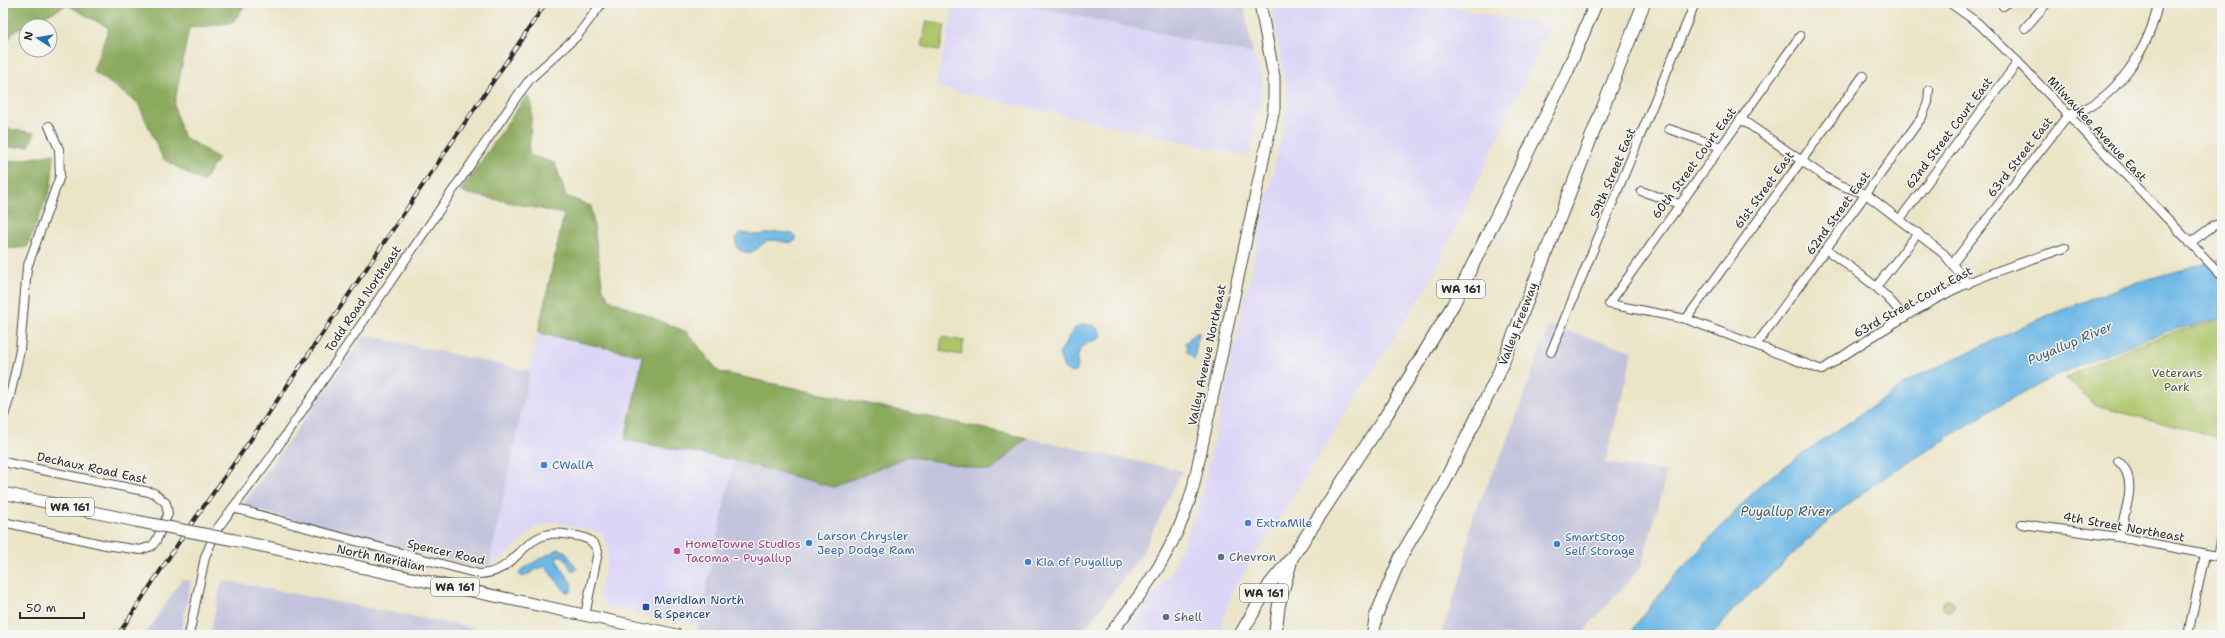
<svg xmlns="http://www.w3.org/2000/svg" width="2225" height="638" viewBox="0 0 2225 638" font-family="'Shantell Sans',sans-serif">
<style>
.built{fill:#dcd6f6}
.industrial{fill:#c2c2dc}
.green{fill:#adc469;stroke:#6c784a}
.forest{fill:#8aaa5d;stroke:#5a6a44}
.water{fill:#6db8e6;stroke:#4c7288}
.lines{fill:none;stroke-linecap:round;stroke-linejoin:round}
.minor-casing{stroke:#484743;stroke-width:10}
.major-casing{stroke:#484743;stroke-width:13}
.highway-casing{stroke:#484743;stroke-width:14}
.minor{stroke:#fff;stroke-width:8}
.major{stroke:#fff;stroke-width:11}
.highway{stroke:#fff;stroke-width:12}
.rail-casing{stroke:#2b2b2b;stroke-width:4}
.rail{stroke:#f6f6f2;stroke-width:2.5;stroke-dasharray:8;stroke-linecap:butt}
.major-bridge-casing{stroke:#484743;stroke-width:13;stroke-linecap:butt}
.major-bridge{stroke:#fff;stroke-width:11}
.shop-dot{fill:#3f7fe0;stroke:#f6f6f2;stroke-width:1.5}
.hotel-dot{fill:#d1479c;stroke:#f6f6f2;stroke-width:1.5}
.service-dot{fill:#5c6f8a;stroke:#f6f6f2;stroke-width:1.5}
.transit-dot{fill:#1a4fb4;stroke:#f6f6f2;stroke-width:1.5}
.labels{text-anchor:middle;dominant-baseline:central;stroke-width:3;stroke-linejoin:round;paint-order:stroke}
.shield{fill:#f6f6f2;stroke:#686867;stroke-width:1}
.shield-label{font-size:11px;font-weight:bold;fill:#2b2b2b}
.street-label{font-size:12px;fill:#2b2b2b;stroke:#f6f6f2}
.park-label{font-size:12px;fill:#52593e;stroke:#f6f6f2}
.shop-label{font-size:12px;fill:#366cbe;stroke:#f6f6f2;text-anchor:start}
.hotel-label{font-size:12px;fill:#b23c85;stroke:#f6f6f2;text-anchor:start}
.service-label{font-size:12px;fill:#4e5e75;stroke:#f6f6f2;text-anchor:start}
.transit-label{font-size:12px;fill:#164399;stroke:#f6f6f2;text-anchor:start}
.water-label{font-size:13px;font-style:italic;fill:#425c6c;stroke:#f6f6f2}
</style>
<rect width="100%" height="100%" fill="#f6f6f2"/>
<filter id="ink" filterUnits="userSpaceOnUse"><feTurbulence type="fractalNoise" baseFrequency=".025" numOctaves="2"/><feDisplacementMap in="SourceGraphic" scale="8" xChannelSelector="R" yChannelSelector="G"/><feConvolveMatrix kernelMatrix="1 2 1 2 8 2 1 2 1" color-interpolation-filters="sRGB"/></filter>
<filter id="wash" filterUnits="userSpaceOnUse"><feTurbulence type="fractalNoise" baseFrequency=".012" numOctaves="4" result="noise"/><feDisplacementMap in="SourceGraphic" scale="16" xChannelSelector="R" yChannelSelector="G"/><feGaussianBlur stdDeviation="0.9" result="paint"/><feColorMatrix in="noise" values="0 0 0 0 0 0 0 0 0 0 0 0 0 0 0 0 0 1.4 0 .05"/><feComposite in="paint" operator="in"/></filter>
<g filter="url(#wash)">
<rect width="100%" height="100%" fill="#ebe5c8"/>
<g class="built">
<path d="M954,3H1017L1253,54L1262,75L1263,90L1249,156L936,87Z"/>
<path d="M1271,3H1427L1550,26L1434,275L1233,591L1218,635H1123L1170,575L1199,506L1286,116L1288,96Z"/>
<path d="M538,333L643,356L625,440L734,460L698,625L606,606L599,594L609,552L602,533L553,522L535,528L504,557L489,566Z"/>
</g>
<g class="industrial">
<path d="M1017,3H1243L1253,54Z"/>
<path d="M1549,326L1633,351L1605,463L1667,472L1641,567L1580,635H1441L1463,570L1471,521L1507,442Z"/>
<path d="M365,335L530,371L489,566L476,567L242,506Z"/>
<path d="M1027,438L1182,471L1142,554L1080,635H696L734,460L833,487L908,456L991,470Z"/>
<path d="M182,579L191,581L180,635H145Z"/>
<path d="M222,580L509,635H210Z"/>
</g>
<g class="green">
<path d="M927,21L945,25L940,50L921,46Z"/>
<path d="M2222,320V438L2096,406L2066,378C2113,351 2169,332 2222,320Z"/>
<path d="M942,337L964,341L961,355L940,351Z"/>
<circle cx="1948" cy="605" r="6"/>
</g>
<g class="forest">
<path d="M3,3H247L232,23L189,28L174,106L183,136L218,158L203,182L163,159L138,103L93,71L109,28L67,5L13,32L3,50Z"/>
<path d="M527,95L532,104L529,155L555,163L566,196L591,206L603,289L610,300L687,332L719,372L1027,438L991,471L908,456L833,487L734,460L625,440L643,356L538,333L564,214L460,192Z"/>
<path d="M3,128L35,133L29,146L3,148Z"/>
<path d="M54,154L51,187L27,247L3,249V163Z"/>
</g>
<g class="water">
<path d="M779,232L793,234L796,237V240C789,246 778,239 771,240C757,243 757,258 739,250L736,244V237L740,233L758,235Z"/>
<path d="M2222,259V318L2165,332L2101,356L2053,377L2001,404L1873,485L1837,513L1734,609L1712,635H1628L1671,580L1761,484L1809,449L1918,376L2028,324L2067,308L2127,285Z"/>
<path d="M1083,324L1095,326L1102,335C1097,343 1083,340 1078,355C1076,360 1079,366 1077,371L1071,373L1064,368L1059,354L1074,329Z"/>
<path d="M1196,332L1199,333L1194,359L1187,352V345L1184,344Z"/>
<path d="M558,549L565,551L577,569L573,572L563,556H556L557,561L572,584L571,592H566L545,567L539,568L523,577L519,574L522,569Z"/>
</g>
</g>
<g filter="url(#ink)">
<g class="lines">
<g class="minor-casing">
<g id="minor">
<path d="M1950,3L1978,23L2018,62L2222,276"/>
<path d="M2003,6L2007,3"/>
<path d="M2025,28L2047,3"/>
<path d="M1800,36L1609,304L1686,319L1822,370C1868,339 1917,307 1968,283C1999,269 2033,259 2065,248"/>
<path d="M1741,119L1825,177L1840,185L1866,194L1944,254L1968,284"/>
<path d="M1669,129L1721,147"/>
<path d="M1641,191L1679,204"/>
<path d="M1900,219L2018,62"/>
<path d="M2190,243L2213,226L2222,223"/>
<path d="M1826,249C1853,270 1885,289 1904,318"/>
<path d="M1953,263L2068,115C2114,104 2150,48 2158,3"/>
<path d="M1876,287L1918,233"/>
<path d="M1686,319L1863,76"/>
<path d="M1756,345L1922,117L1928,102L1929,90"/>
<path d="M1551,352L1695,3"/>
<path d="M3,419L10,396L20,350L27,268L60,176L59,149L49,126"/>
<path d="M2118,461C2140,479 2124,513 2119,537"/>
<path d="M3,462L154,493L166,503L168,514L156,541L152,546L140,550L106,545L3,522"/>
<path d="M233,508L479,574C515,573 520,539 550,534C559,532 568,535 577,536C588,538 594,541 598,552L585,615"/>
<path d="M2022,524L2119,537L2222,557"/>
<path d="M2218,556L2222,537"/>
<path d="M189,635L205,557L217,529L268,461L518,95L531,78L577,36L602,3"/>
<path d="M2188,635L2205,554"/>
</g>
</g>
<g class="major-casing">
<g id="major">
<path d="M3,493L136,521"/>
<path d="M234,540L677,635"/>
<path d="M1109,635C1146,589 1178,545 1193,488L1274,109V77L1260,3"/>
</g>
</g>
<g class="highway-casing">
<g id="highway">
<path d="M1240,635L1270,584L1293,556L1387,414L1453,305L1567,72L1596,3"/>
<path d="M1275,635L1279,604L1291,561"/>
<path d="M1373,635L1376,616L1401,556L1443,485L1498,375L1644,3"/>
</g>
</g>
<use href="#minor" class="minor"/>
<use href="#major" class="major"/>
<use href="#highway" class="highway"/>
<g class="rail-casing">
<path id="rail" d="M118,635L187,530L245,448L546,3"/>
</g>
<use href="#rail" class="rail"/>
<g class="major-bridge-casing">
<path id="major-bridge" d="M136,521L234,540"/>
</g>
<use href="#major-bridge" class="major-bridge"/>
</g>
</g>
<g class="shop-dot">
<circle cx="544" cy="465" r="4"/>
<circle cx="1248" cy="523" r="4"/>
<circle cx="809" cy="543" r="4"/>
<circle cx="1557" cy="544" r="4"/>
<circle cx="1028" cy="562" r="4"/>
</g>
<circle class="hotel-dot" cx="677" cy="551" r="4"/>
<g class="service-dot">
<circle cx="1221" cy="557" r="4"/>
<circle cx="1166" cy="617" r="4"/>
</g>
<rect class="transit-dot" x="642" y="603" width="8" height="8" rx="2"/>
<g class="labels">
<g class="shield">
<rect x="1437" y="280" width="48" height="18" rx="3"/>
<rect x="46" y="498" width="48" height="18" rx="3"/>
<rect x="431" y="578" width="48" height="18" rx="3"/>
<rect x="1240" y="584" width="48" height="18" rx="3"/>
</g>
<g class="shield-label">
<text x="1461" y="289">WA 161</text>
<text x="70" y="507">WA 161</text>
<text x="455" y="587">WA 161</text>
<text x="1264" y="593">WA 161</text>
</g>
<g class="street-label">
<text transform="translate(2097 129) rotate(47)">Milwaukee Avenue East</text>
<text transform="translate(1949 133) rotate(-53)">62nd Street Court East</text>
<text transform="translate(2020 157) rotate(-52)">63rd Street East</text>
<text transform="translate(1694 163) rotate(-54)">60th Street Court East</text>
<text transform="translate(1613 173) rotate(-67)">59th Street East</text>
<text transform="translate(1764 190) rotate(-54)">61st Street East</text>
<text transform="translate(1838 213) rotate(-54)">62nd Street East</text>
<text transform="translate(363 299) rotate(-56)">Todd Road Northeast</text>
<text transform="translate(1913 302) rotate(-29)">63rd Street Court East</text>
<text transform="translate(1518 324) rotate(-69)">Valley Freeway</text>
<text transform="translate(1207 355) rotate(-78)">Valley Avenue Northeast</text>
<text transform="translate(92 468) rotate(12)">Dechaux Road East</text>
<text transform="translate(2124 527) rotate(10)">4th Street Northeast</text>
<text transform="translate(446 552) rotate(13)">Spencer Road</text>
<text transform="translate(381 558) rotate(12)">North Meridian</text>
</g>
<g class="park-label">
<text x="2177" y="373">Veterans<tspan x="2177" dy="14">Park</tspan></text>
</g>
<g class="shop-label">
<text x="552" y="465">CWallA</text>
<text x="1256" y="523">ExtraMile</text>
<text x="817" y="536">Larson Chrysler<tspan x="817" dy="14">Jeep Dodge Ram</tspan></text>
<text x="1565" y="537">SmartStop<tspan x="1565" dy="14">Self Storage</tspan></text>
<text x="1036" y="562">Kia of Puyallup</text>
</g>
<g class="hotel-label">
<text x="685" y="544">HomeTowne Studios<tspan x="685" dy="14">Tacoma - Puyallup</tspan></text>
</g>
<g class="service-label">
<text x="1229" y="557">Chevron</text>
<text x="1174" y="617">Shell</text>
</g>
<g class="transit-label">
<text x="654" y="600">Meridian North<tspan x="654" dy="14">&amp; Spencer</tspan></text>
</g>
<g class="water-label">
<text transform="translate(2070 343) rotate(-23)">Puyallup River</text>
<text x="1786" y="511">Puyallup River</text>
</g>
</g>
<rect width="2225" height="638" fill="none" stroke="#f6f6f2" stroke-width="16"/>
<g transform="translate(38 38) rotate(282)"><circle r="19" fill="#f6f6f2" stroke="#a5a5a2"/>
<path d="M0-3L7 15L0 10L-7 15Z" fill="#1f6fb2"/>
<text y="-6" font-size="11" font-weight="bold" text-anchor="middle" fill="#2b2b2b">N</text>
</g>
<path d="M20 612v6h64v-6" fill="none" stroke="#2b2b2b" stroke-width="2"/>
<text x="26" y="612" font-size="12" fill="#2b2b2b" stroke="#f6f6f2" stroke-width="3" paint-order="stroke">50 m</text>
</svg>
